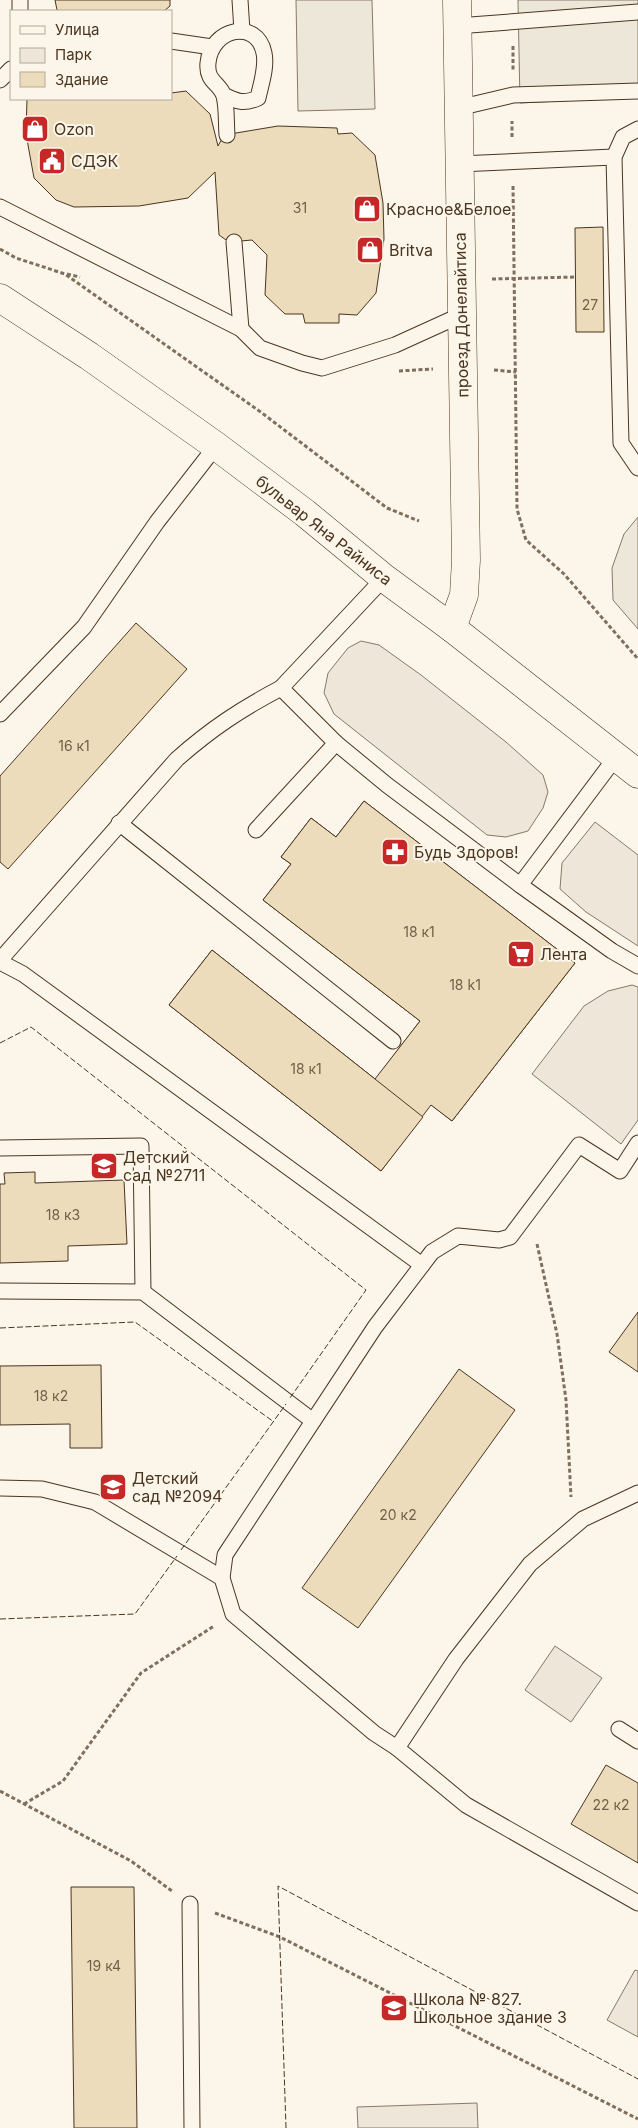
<svg xmlns="http://www.w3.org/2000/svg" width="638" height="2128" viewBox="0 0 638 2128" font-family="Inter,sans-serif">
<style>
.green{fill:#ede6d9;stroke:#887966}
.parking{fill:#ede7d9;stroke:#887966}
.building{fill:#ecdcbc;stroke:#4a3520}
.lines{fill:none;stroke-linecap:round;stroke-linejoin:round}
.lane-casing{stroke:#4a3520;stroke-width:17}
.secondary-casing{stroke:#4a3520;stroke-width:29}
.path{stroke:#7f6f5c;stroke-width:3;stroke-dasharray:4 2.5;stroke-linecap:butt}
.lane{stroke:#fbf6e9;stroke-width:15}
.secondary{stroke:#fbf6e9;stroke-width:28}
.fence{stroke:#4a3520;stroke-width:1;stroke-dasharray:6 2.5;stroke-linecap:butt}
.labels{text-anchor:middle;dominant-baseline:central;stroke-width:4;stroke-linejoin:round;paint-order:stroke}
.number-label{font-size:14px;fill:#725f47}
.poi-label{font-size:16px;fill:#4a3520;stroke:#fbf6e9;text-anchor:start}
.street-label{font-size:16px;fill:#4a3520;stroke:#fbf6e9}
</style>
<rect width="100%" height="100%" fill="#fbf6e9"/>
<g class="green">
<path d="M361,641L379,645L421,675L506,742L543,775L548,792L543,808L528,831L506,837L487,835L334,714L324,693L328,673L348,648Z"/>
<path d="M595,822L638,855V946L586,912L560,889L562,863Z"/>
<path d="M632,985L638,987V1120L621,1144L532,1074L584,1006L608,991Z"/>
<path d="M555,1646L602,1678L571,1722L525,1690Z"/>
<path d="M635,1970L638,1971V2037L607,2020Z"/>
<path d="M477,2103L478,2128H358L357,2107Z"/>
</g>
<g class="parking">
<path d="M296,0H372L375,109L298,111Z"/>
<path d="M518,0H638V97L520,103Z"/>
<path d="M638,517V629L613,600L612,568L624,534Z"/>
</g>
<g class="building">
<path d="M55,0H170V6L164,11H60L57,10Z"/>
<path d="M186,91L210,114L218,146L224,135L278,126L337,128L338,134L352,133L375,155L383,203L384,239L376,293L357,315L339,314V323H305L303,314H285L265,295L267,255L252,240L229,242L219,235L215,172L188,198L139,206L74,207L56,200L34,178L26,134L27,99H171V93Z"/>
<path d="M603,227L604,332H576L575,228Z"/>
<path d="M136,623L187,669L8,869L0,862V776Z"/>
<path d="M364,801L575,963L452,1121L384,1068L420,1021L263,900L291,864L281,857L311,818L336,837Z"/>
<path d="M364,801L575,963L452,1121L431,1105L381,1171L169,1005L212,950L375,1079L420,1021L263,900L291,864L281,857L311,818L336,837Z"/>
<path d="M212,950L423,1117L381,1171L169,1005Z"/>
<path d="M35,1172V1183L124,1180L127,1244L68,1246V1261L0,1263V1184H5L4,1173Z"/>
<path d="M638,1312V1372L609,1352Z"/>
<path d="M101,1365L102,1448H70V1424L0,1425V1366Z"/>
<path d="M459,1369L515,1410L358,1628L302,1588Z"/>
<path d="M606,1765L638,1783V1863L571,1824Z"/>
<path d="M71,1887H134L137,2128H74Z"/>
</g>
<g class="lines">
<g class="lane-casing">
<g id="lane">
<path d="M20,0V11"/>
<path d="M240,0L242,31"/>
<path d="M457,26L638,12"/>
<path d="M171,41L212,47"/>
<path d="M0,80L11,69"/>
<path d="M224,95C237,102 244,104 258,98C261,84 267,67 264,53C257,18 211,28 208,63C206,82 220,83 224,96C227,107 226,123 227,135"/>
<path d="M458,108L513,95L638,91"/>
<path d="M638,129L623,137L614,157L621,443L638,468"/>
<path d="M459,164L614,157"/>
<path d="M0,207L241,329L260,348L302,363L322,368L395,345L461,315"/>
<path d="M234,242L241,329"/>
<path d="M384,578L281,688L336,743L387,785L520,885L612,951L638,966"/>
<path d="M0,714L84,627L157,522L216,446"/>
<path d="M119,823L393,1041"/>
<path d="M256,830L336,743"/>
<path d="M520,885L616,757"/>
<path d="M0,960L177,759C211,729 241,709 281,688"/>
<path d="M0,962L23,974L422,1265"/>
<path d="M638,1143L620,1171L579,1145L510,1237L499,1240L458,1236L432,1252L375,1327L225,1555L222,1578L233,1614L374,1733L397,1748L466,1805L638,1903"/>
<path d="M0,1148L141,1146L143,1292"/>
<path d="M0,1291L143,1292L313,1421"/>
<path d="M0,1488L42,1489L95,1502L222,1578"/>
<path d="M619,1729L638,1741"/>
<path d="M397,1748L456,1659L530,1564L583,1519L638,1493"/>
<path d="M190,1904L192,2128"/>
</g>
</g>
<g class="secondary-casing">
<g id="secondary">
<path d="M0,298L89,356L216,446L305,513L384,578L452,628L638,774"/>
<path d="M452,628L464,595L466,560L457,0"/>
</g>
</g>
<g class="path">
<path d="M513,46V72"/>
<path d="M512,137V121"/>
<path d="M513,186L517,509L526,540L564,574L638,659"/>
<path d="M0,249L16,258L65,274L262,413L387,508L419,521"/>
<path d="M67,274L80,277"/>
<path d="M492,279L576,277"/>
<path d="M494,370L516,372"/>
<path d="M399,371L433,369"/>
<path d="M537,1244L557,1334L566,1400L571,1497"/>
<path d="M0,1791L131,1861L172,1891"/>
<path d="M24,1804L63,1781L141,1673L214,1626"/>
<path d="M215,1913L280,1937L638,2119"/>
</g>
<use href="#lane" class="lane"/>
<use href="#secondary" class="secondary"/>
<g class="fence">
<path d="M0,1043L31,1027L366,1290L290,1398"/>
<path d="M0,1328L135,1322L274,1422"/>
<path d="M181,1550L286,1404"/>
<path d="M0,1619L135,1614L177,1556"/>
<path d="M286,2128L278,1886L638,2079"/>
</g>
</g>
<defs>
<g id="shop-square" transform="scale(1.4375)"><rect x="-9" y="-9" width="18" height="18" rx="4" fill="#c62828" stroke="#fbf6e9"/><path d="M-5-2.5h2.3a2.7 3.5 0 0 1 5.4 0H5L5.5 6h-11ZM-1.5-2.5h3a1.5 2.3 0 0 0-3 0Z" fill="#fff"/></g>
<g id="civic-square" transform="scale(1.4375)"><rect x="-9" y="-9" width="18" height="18" rx="4" fill="#c62828" stroke="#fbf6e9"/><path d="M-.6-6.5H3V-4.5H.6V-3L4-1V1h2V6H-6V1h2V-1L-.6-3ZM-1.2 2.5V6h2.4V2.5Z" fill="#fff"/></g>
<g id="pharmacy-square" transform="scale(1.4375)"><rect x="-9" y="-9" width="18" height="18" rx="4" fill="#c62828" stroke="#fbf6e9"/><path d="M-2-6h4v4h4v4h-4v4h-4v-4h-4v-4h4Z" fill="#fff"/></g>
<g id="supermarket-square" transform="scale(1.4375)"><rect x="-9" y="-9" width="18" height="18" rx="4" fill="#c62828" stroke="#fbf6e9"/><path d="M-6-5.5h2.5l.6 2H6L4.5 2H-2.5L-4.4-4H-6ZM-1.5 3.2a1.3 1.3 0 1 0 .1 0ZM3 3.2a1.3 1.3 0 1 0 .1 0Z" fill="#fff"/></g>
<g id="school-square" transform="scale(1.4375)"><rect x="-9" y="-9" width="18" height="18" rx="4" fill="#c62828" stroke="#fbf6e9"/><path d="M0-5L7-2L0 1L-7-2ZM-4 1L0 2.5L4 1V4Q0 6-4 4Z" fill="#fff"/></g>
</defs>
<g fill-rule="evenodd">
<use href="#shop-square" x="35" y="129"/>
<use href="#civic-square" x="52" y="161"/>
<use href="#shop-square" x="367" y="209"/>
<use href="#shop-square" x="370" y="250"/>
<use href="#pharmacy-square" x="395" y="852"/>
<use href="#supermarket-square" x="521" y="954"/>
<use href="#school-square" x="104" y="1166"/>
<use href="#school-square" x="113" y="1487"/>
<use href="#school-square" x="394" y="2008"/>
</g>
<g class="labels">
<g class="number-label">
<text x="300" y="207">31</text>
<text x="590" y="304">27</text>
<text x="74" y="745">16 к1</text>
<text x="419" y="931">18 к1</text>
<text x="465" y="984">18 k1</text>
<text x="306" y="1068">18 к1</text>
<text x="63" y="1214">18 к3</text>
<text x="51" y="1395">18 к2</text>
<text x="398" y="1514">20 к2</text>
<text x="611" y="1804">22 к2</text>
<text x="104" y="1965">19 к4</text>
</g>
<g class="poi-label">
<text x="54" y="129">Ozon</text>
<text x="71" y="161">СДЭК</text>
<text x="386" y="209">Красное&amp;Белое</text>
<text x="389" y="250">Britva</text>
<text x="414" y="852">Будь Здоров!</text>
<text x="540" y="954">Лента</text>
<text x="123" y="1157">Детский<tspan x="123" dy="18">сад №2711</tspan></text>
<text x="132" y="1478">Детский<tspan x="132" dy="18">сад №2094</tspan></text>
<text x="413" y="1999">Школа № 827.<tspan x="413" dy="18">Школьное здание 3</tspan></text>
</g>
<g class="street-label">
<text transform="translate(461 315) rotate(-91)">проезд Донелайтиса</text>
<text transform="translate(324 530) rotate(38)">бульвар Яна Райниса</text>
</g>
</g>
<rect x="10" y="10" width="162" height="90" fill="#fbf6e9" stroke="#b4a999"/>
<rect x="20" y="26" width="25" height="8" fill="#fbf6e9" stroke="#b4a999"/>
<text x="55" y="35" font-size="15" fill="#4a3520">Улица</text>
<rect x="20" y="48" width="25" height="15" fill="#ede6d9" stroke="#b4a999"/>
<text x="55" y="60" font-size="15" fill="#4a3520">Парк</text>
<rect x="20" y="72" width="25" height="15" fill="#ecdcbc" stroke="#b4a999"/>
<text x="55" y="85" font-size="15" fill="#4a3520">Здание</text>
</svg>
